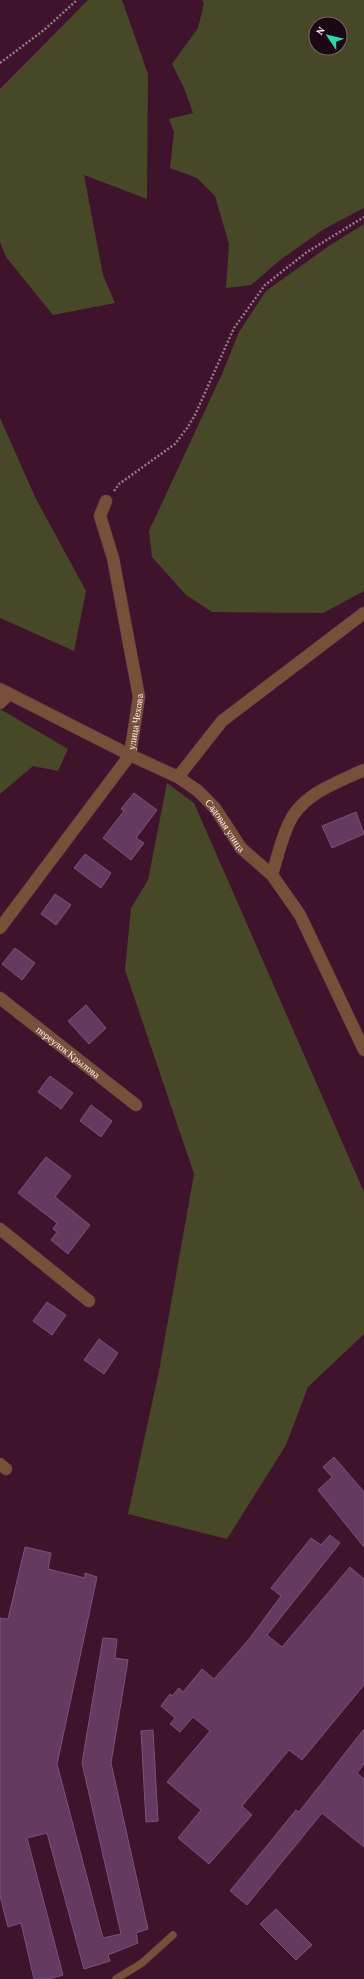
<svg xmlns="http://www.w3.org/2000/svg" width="364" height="1979" viewBox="0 0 364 1979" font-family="'Crimson Pro',serif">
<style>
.green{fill:#474828;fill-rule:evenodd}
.building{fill:#643a61;stroke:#7b5278}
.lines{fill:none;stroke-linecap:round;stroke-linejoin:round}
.lane-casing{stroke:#5a3248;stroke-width:8}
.street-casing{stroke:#5a3248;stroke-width:13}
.path{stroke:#967887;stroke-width:2.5;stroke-dasharray:2 2;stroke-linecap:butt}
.lane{stroke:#78503a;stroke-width:7}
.street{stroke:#78503a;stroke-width:12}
.labels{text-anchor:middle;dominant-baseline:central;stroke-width:3;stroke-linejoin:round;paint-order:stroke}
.street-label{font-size:10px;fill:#fdf0f5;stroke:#1b0812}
</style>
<rect width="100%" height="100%" fill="#40132c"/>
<g class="green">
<path d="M88,0H122L148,74L147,199L84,175L103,275L115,303L53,315L6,257L0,242V89Z"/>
<path d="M202,0H364V208L324,229L280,260L251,285L226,288L229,244L215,196L197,178L170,168L174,132L169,119L193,113L184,88L172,64L198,28L204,3ZM316,24H340V48H316Z"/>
<path d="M364,224V591L323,613L212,612L186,595L152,557L149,531L222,374L239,332L266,291L329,246Z"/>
<path d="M0,418L36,499L86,591L74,651L0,618Z"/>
<path d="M0,709L68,749L58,771L33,766L0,794Z"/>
<path d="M167,783L194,803L364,1192V1334L308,1387L286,1445L227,1539L128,1514L159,1371L194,1174L125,970L131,908L148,880Z"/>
</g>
<g class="building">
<path d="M134,793L157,810L136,838L144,843L131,860L103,838L124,811L121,809Z"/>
<path d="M356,812L364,834L332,848L322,826Z"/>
<path d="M85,854L111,873L101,888L74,868Z"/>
<path d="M55,894L71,905L56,925L41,914Z"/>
<path d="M15,948L35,963L22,980L2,964Z"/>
<path d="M86,1005L106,1028L89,1044L68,1021Z"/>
<path d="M50,1076L73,1093L61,1109L38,1092Z"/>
<path d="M91,1105L112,1121L101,1137L80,1121Z"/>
<path d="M46,1157L71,1176L55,1197L90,1225L68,1254L51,1240L57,1232L53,1229L57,1223L18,1193Z"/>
<path d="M47,1302L66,1315L52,1335L33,1321Z"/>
<path d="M99,1339L118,1353L104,1374L84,1360Z"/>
<path d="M334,1457L364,1492V1547L318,1490L332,1477L323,1467Z"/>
<path d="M330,1535L340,1543L267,1635L282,1647L350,1567L364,1579V1685L302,1760L289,1750L242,1806L252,1815L209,1864L178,1838L201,1810L167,1782L210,1731L193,1717L180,1732L170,1724L175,1718L161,1706L170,1694L172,1696L179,1688L183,1692L202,1669L214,1679L250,1638L281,1596L271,1588L311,1538L321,1545Z"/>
<path d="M25,1547L51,1553L48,1569L85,1578V1573L97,1577L57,1764L103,1938L121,1934L82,1763L103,1638L117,1639L115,1658L128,1660L111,1763L148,1929L136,1933L138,1943L108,1955L110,1961L84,1969L47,1833L27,1838L63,1975L49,1979H34L21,1923L8,1927L0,1896V1618L8,1619Z"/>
<path d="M364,1729V1764L357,1773L364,1779V1847L322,1813L247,1905L230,1891L296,1810L299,1812Z"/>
<path d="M153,1730L158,1821L146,1822L141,1731Z"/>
<path d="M276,1909L312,1945L296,1960L260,1924Z"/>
</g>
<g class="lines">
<g class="lane-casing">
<path id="lane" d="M116,1979L142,1963L173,1935"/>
</g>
<g class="street-casing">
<g id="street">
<path id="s1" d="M0,689L130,755L178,777L198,791L215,808L241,848L272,875L300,915L364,1050"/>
<path d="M0,703L9,694"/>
<path d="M178,777L222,721L364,613"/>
<path d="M272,875C277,858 281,841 288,825C301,794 336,783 364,770"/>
<path id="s2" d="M0,928L130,755L139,697L113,558L100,516L106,501"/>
<path id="s3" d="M0,998L136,1105"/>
<path d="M0,1229L89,1301"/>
<path d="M0,1464L6,1469"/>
</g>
</g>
<g class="path">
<path d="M0,63L44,30L77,0"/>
<path d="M114,491L119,484L175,444L187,428L195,415L234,328L265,285L307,252L364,217"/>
</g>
<use href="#lane" class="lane"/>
<use href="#street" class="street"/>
</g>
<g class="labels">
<g class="street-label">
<text stroke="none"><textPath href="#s2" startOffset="250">улица Чехова</textPath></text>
<text stroke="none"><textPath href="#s1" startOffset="267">Садовая улица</textPath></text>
<text stroke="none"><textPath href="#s3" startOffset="87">переулок Крылова</textPath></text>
</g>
</g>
<g transform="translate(328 36) rotate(305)"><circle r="19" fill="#1b0812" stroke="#75656d"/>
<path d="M0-3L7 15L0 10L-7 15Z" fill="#34d4a8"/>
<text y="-6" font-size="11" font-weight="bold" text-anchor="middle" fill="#fdf0f5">N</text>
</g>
</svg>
